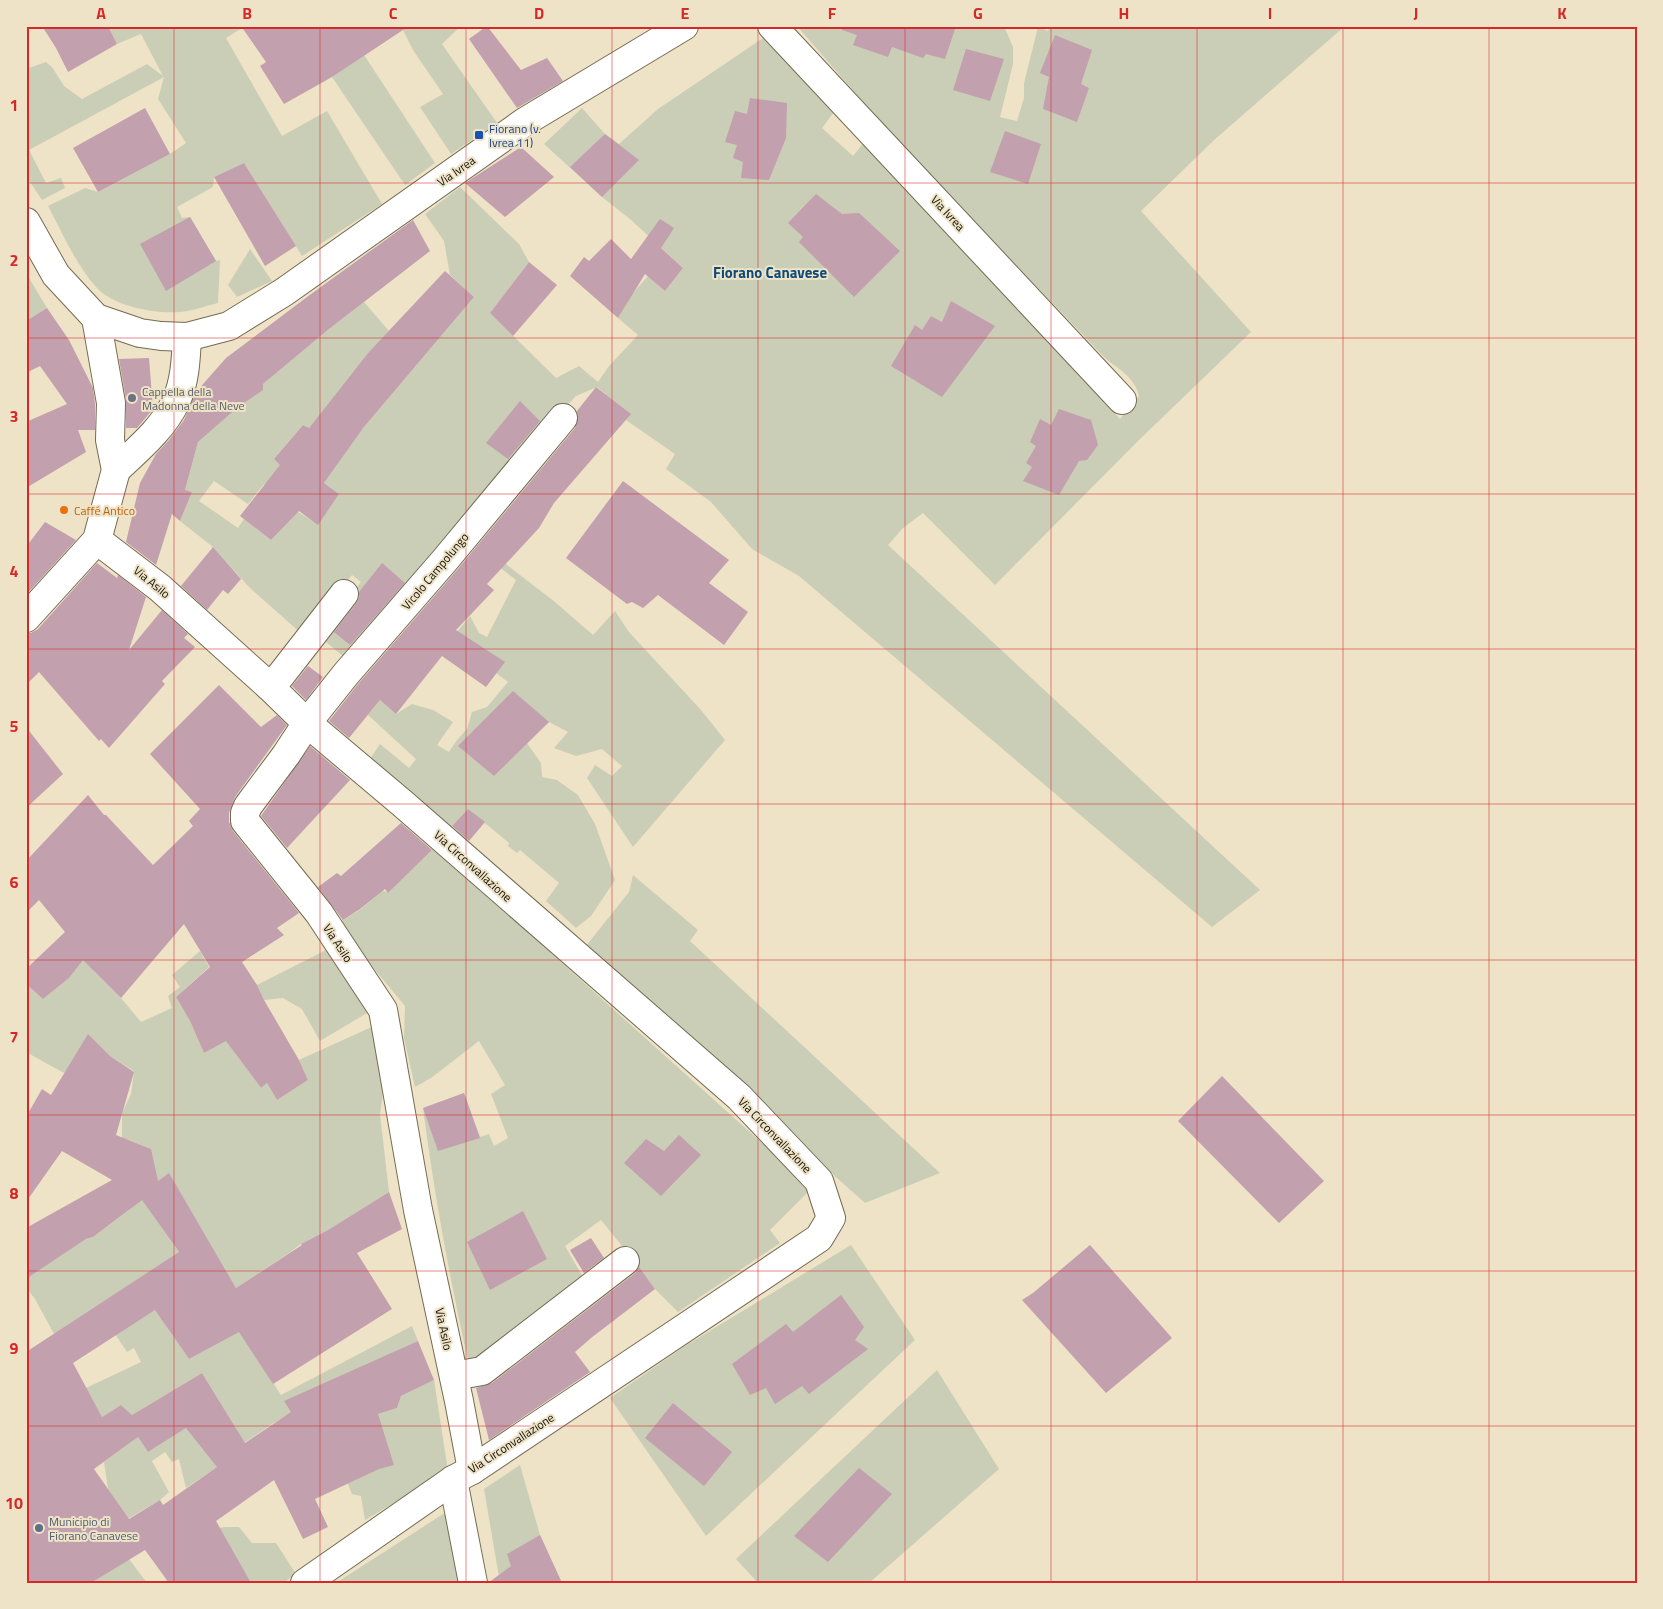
<svg xmlns="http://www.w3.org/2000/svg" width="1663" height="1609" viewBox="0 0 1663 1609" font-family="'Titillium Web',sans-serif">
<style>
.green{fill:#caceb6;fill-rule:evenodd}
.building{fill:#c2a0ae;fill-rule:evenodd}
.lines{fill:none;stroke-linecap:round;stroke-linejoin:round}
.street-casing{stroke:#746b52;stroke-width:30}
.street{stroke:#fff;stroke-width:28}
.grid{fill:none;stroke:#d62828;stroke-width:1;stroke-opacity:0.55}
.transit-dot{fill:#1a4fb4;stroke:#eee3c7;stroke-width:2}
.worship-dot{fill:#6b7280;stroke:#eee3c7;stroke-width:2}
.food-dot{fill:#e8710a;stroke:#eee3c7;stroke-width:2}
.service-dot{fill:#5c6f8a;stroke:#eee3c7;stroke-width:2}
.labels{text-anchor:middle;dominant-baseline:central;stroke-width:4;stroke-linejoin:round;paint-order:stroke}
.transit-label{font-size:12px;fill:#164399;stroke:#eee3c7;text-anchor:start}
.street-label{font-size:12px;fill:#110e05;stroke:#eee3c7}
.worship-label{font-size:12px;fill:#5b616d;stroke:#eee3c7;text-anchor:start}
.food-label{font-size:12px;fill:#c56008;stroke:#eee3c7;text-anchor:start}
.service-label{font-size:12px;fill:#4e5e75;stroke:#eee3c7;text-anchor:start}
.quarter-label{font-size:15px;font-weight:bold;fill:#0b4a7a;stroke:#eee3c7}
.neatline{fill:none;stroke:#d62828;stroke-width:2}
.grid-label{font-size:16px;text-anchor:middle;font-weight:bold;fill:#d62828}
</style>
<rect width="100%" height="100%" fill="#eee3c7"/>
<g class="green">
<path d="M108,26H241L242,28L226,38L282,136L327,111L382,204L302,256L244,163L214,177L213,187L177,207L182,218L190,217L216,261L220,260L218,303C205,306 193,311 180,312C156,314 115,307 97,288C76,265 63,234 48,206L85,188L98,192L170,154L186,143L158,99L164,77L29,150L46,183L61,178L65,188L42,200L26,176V69L46,62L52,67L64,86L82,99L147,64L163,76L141,34L117,44Z"/>
<path d="M401,26H461L442,44L497,123L451,154L420,107L443,94L413,50Z"/>
<path d="M797,26H941C962,30 983,26 1004,26L1013,47V64L1000,117L1017,121L1024,98V83L1038,27L1048,31L1050,26H1345L1213,141L1141,211L1251,332L1139,440L995,585L923,513L903,528L888,545L1260,890L1212,927L799,576L752,549L711,502L666,469L675,454L626,420L630,414L597,387L576,396L551,422L351,663L319,636L361,582L352,575L303,635L249,587L213,547L180,521L192,492L185,490L198,442L263,384L329,329L364,302L389,331L368,353L309,428L303,425L274,459L311,489L298,512L318,524L339,494L324,483L364,427L474,297L450,275L444,241L425,214L460,187L519,244L529,262L490,313L556,378L579,366L598,382L609,366L638,335L618,318L633,293L648,276L665,291L683,268L630,219L602,197L544,144L582,108L605,134L619,144L658,109L763,38L837,108L822,128L853,156L865,141L1120,419L1139,396C1136,379 1119,369 1106,359L897,141ZM214,481L248,504L264,484L297,512L271,540L244,519L238,528L199,501Z"/>
<path d="M364,55L435,163L405,185L332,77Z"/>
<path d="M250,249L272,281L237,297L228,285Z"/>
<path d="M26,273L47,308L26,321Z"/>
<path d="M489,551L555,602L593,635L615,611L629,632L701,710L725,740L633,847L587,778L595,765L612,776L622,766L602,749L576,756L554,748L568,732L549,722L527,743L541,763L542,777L557,780L578,795L595,824L615,880L591,916L576,928L546,901L559,883L520,850L517,853L508,846L509,843L468,809L447,831L370,759L380,744L409,768L416,759L368,715L380,700L396,714L412,704L433,710L453,722L437,745L449,752L457,740L467,729L472,712L487,707L508,682L451,639L470,616L479,633L487,637L516,580L485,556Z"/>
<path d="M434,848L812,1188L770,1230L780,1243L678,1312L655,1289L635,1262L601,1220L565,1246L587,1284L469,1365C450,1280 434,1194 423,1108L464,1093L480,1137L489,1134L494,1146L508,1138L491,1094L505,1085L479,1041L431,1078L415,1087L404,1038L405,1006L337,924L361,909L382,891L389,892Z"/>
<path d="M633,875L698,930L690,941L940,1173L865,1203L582,951L629,892Z"/>
<path d="M91,949L105,959L95,972L121,998L141,1022L172,1008L168,996L180,987L172,975L200,951L209,967L176,997L190,1021L204,1053L238,1034L235,1053L261,1088L267,1083L277,1100L308,1080L299,1060L376,1025L386,1074L380,1114L389,1192L328,1230L301,1244L289,1253L236,1288L169,1174L138,1194L219,1309L162,1264L54,1334L35,1299L26,1287V1279L86,1239L93,1237L129,1210L151,1149L129,1140L122,1142V1113L131,1094L134,1071L110,1056L64,1073L26,1052V984L43,999L69,978Z"/>
<path d="M328,949L367,1013L320,1041L302,1009L283,998L264,1000L257,985Z"/>
<path d="M851,1245L915,1340L706,1536L610,1398L685,1346Z"/>
<path d="M158,1308L168,1329L189,1359L254,1323L255,1356L281,1395L412,1326L418,1341L337,1378L340,1386L272,1424L241,1445L217,1467L186,1488L179,1459L172,1462L165,1452L152,1461L169,1492L160,1500L119,1524L108,1489L104,1462L138,1437L148,1452L186,1428L237,1430L202,1373L132,1415L121,1405L102,1417L86,1388L141,1362L134,1348L127,1352L115,1334Z"/>
<path d="M937,1370L999,1469L869,1583H758L736,1559Z"/>
<path d="M434,1380L448,1471L365,1520L361,1496L352,1494L336,1453L355,1421L397,1408L401,1396Z"/>
<path d="M520,1465L540,1535L562,1583H500L484,1489Z"/>
<path d="M443,1514L450,1516L466,1583H336Z"/>
<path d="M226,1527H239L252,1543H276L296,1574L283,1583H167L166,1578L209,1529Z"/>
<path d="M129,1559L147,1583H91Z"/>
</g>
<g class="building">
<path d="M42,26H108L117,44L68,72L56,48Z"/>
<path d="M241,26H409L332,77L284,104L260,66L266,62Z"/>
<path d="M487,26L521,70L547,58L563,81L517,108L469,39Z"/>
<path d="M843,26H941L955,29L945,59L926,54L923,58L892,47L888,57L853,45L857,35L842,30Z"/>
<path d="M1055,35L1092,50L1081,84L1089,88L1077,122L1043,109L1049,77L1040,73Z"/>
<path d="M966,49L1004,59L990,101L953,90Z"/>
<path d="M750,98L787,103L786,138L769,180L741,178L743,162L733,158L737,145L725,142L735,111L747,114Z"/>
<path d="M145,108L170,154L98,192L73,148Z"/>
<path d="M1005,131L1041,144L1028,184L990,172Z"/>
<path d="M605,134L639,160L602,197L570,167Z"/>
<path d="M521,147L554,177L505,217L465,183Z"/>
<path d="M244,163L296,246L265,266L214,177Z"/>
<path d="M816,194L842,214L859,213L900,251L854,297L799,242L803,237L788,223Z"/>
<path d="M190,217L216,261L166,291L140,244Z"/>
<path d="M660,219L674,228L661,248L683,268L665,291L645,274L618,318L570,276L584,257L589,261L611,239L631,259Z"/>
<path d="M413,220L430,251L329,329L263,384V390L238,407L198,442L185,490L192,492L180,521L172,514L156,565L126,542L140,483L156,454L169,440L184,420L196,392L226,358L307,297Z"/>
<path d="M529,262L557,285L513,336L490,313Z"/>
<path d="M445,271L474,297L364,427L324,483L339,494L318,525L299,511L271,540L240,516L280,465L274,459L303,425L309,428L368,353Z"/>
<path d="M951,301L995,326L942,397L891,366L915,325L922,330L931,316L942,322Z"/>
<path d="M47,308L69,340L93,388L95,404V430H78L86,452L26,488V422L67,404L40,366L26,373V321Z"/>
<path d="M149,358L153,409L137,428H126V400L119,359Z"/>
<path d="M596,387L631,414L554,503L539,528L487,584L494,590L456,630L505,662L486,687L442,656L396,714L380,700L349,738L329,721L358,684L457,570L575,428L578,420L577,411Z"/>
<path d="M520,401L540,421L508,459L486,443Z"/>
<path d="M1059,409L1091,420L1098,445L1087,460L1079,461L1059,495L1023,481L1032,467L1026,463L1036,446L1030,442L1040,419L1051,425Z"/>
<path d="M623,481L729,560L709,583L748,612L724,645L658,595L643,608L632,602L627,604L566,558Z"/>
<path d="M45,522L76,540L26,595V547Z"/>
<path d="M213,547L241,579L228,594L223,590L207,610L181,586Z"/>
<path d="M97,563L117,578L118,575L146,597L129,650L162,610L188,634L184,638L195,647L162,681L165,684L109,748L101,739L99,741L39,672L26,685V633H31L38,629Z"/>
<path d="M382,563L405,583L350,645L334,632L356,604L359,597V592Z"/>
<path d="M308,666L323,677L306,700L292,686Z"/>
<path d="M219,685L261,727L277,715L287,725L235,797L229,813V822L233,831L299,913L277,928L284,935L242,962L257,985L264,1000L299,1060L308,1080L277,1100L267,1083L261,1088L226,1041L204,1053L190,1021L176,997L210,967L184,924L121,998L83,960L69,978L43,999L26,984V969L65,932L39,900L26,913V861L88,795L104,815H106L153,865L193,826L189,821L200,809L150,754Z"/>
<path d="M513,691L549,722L494,776L458,746Z"/>
<path d="M26,727L63,774L26,808Z"/>
<path d="M310,746L350,780L287,848L261,816Z"/>
<path d="M468,809L485,822L469,841L452,826Z"/>
<path d="M401,823L432,850L388,893L385,889L360,909L343,920L318,887L337,873L341,876Z"/>
<path d="M88,1034L110,1056L134,1072L116,1135L151,1149L158,1181L169,1173L236,1288L302,1245L301,1244L328,1230L389,1192L402,1229L357,1253L392,1309L273,1384L239,1332L189,1359L155,1310L73,1363L102,1417L121,1405L132,1415L202,1373L245,1443L291,1412L284,1401L418,1341L434,1380L401,1396L397,1408L378,1414L394,1465L379,1469L315,1499L328,1527L303,1539L274,1480L216,1521L251,1583H169L145,1550L91,1583H26V1352L179,1252L142,1200L93,1237L86,1239L26,1279V1228L112,1180L62,1151L26,1202V1117L42,1089L51,1095ZM186,1428L217,1467L163,1505L160,1500L129,1519L94,1469L138,1437L148,1452Z"/>
<path d="M1222,1076L1324,1181L1279,1223L1178,1121Z"/>
<path d="M464,1093L480,1138L438,1151L423,1108Z"/>
<path d="M679,1135L701,1155L661,1196L624,1163L646,1139L664,1151Z"/>
<path d="M523,1211L547,1259L490,1290L467,1242Z"/>
<path d="M591,1238L604,1258L584,1273L570,1250Z"/>
<path d="M1090,1245L1172,1338L1106,1393L1022,1300L1033,1293Z"/>
<path d="M639,1267L655,1289L591,1338L575,1352L590,1372L489,1440L476,1388L492,1383L635,1273Z"/>
<path d="M841,1295L864,1327L855,1340L868,1349L809,1394L802,1386L775,1404L766,1388L750,1395L732,1364L786,1324L793,1332Z"/>
<path d="M673,1403L732,1452L704,1486L645,1438Z"/>
<path d="M859,1468L892,1494L828,1562L794,1536Z"/>
<path d="M540,1535L562,1583H488L511,1566L507,1554Z"/>
</g>
<g class="lines">
<g class="street-casing">
<g id="street">
<path d="M772,26L1122,400"/>
<path d="M26,222L56,275L96,318L140,333L161,336L187,337L229,326L284,292L526,121L684,26"/>
<path d="M116,470C137,450 163,429 176,401C185,382 186,358 187,337"/>
<path d="M97,540L160,588L270,687L307,723L402,803L739,1097L819,1181L831,1218L819,1238L472,1470L453,1480L305,1583"/>
<path d="M26,618L97,540L116,470L110,440L111,403L96,318"/>
<path d="M270,687L281,675L344,594"/>
<path d="M454,1376L482,1371L625,1261"/>
<path d="M472,1470L459,1401L418,1210L383,1010L319,913L245,821V813L248,806L286,755L307,723L346,674L445,560L563,418"/>
<path d="M453,1480L473,1583"/>
</g>
</g>
<use href="#street" class="street"/>
</g>
<path class="grid" d="M174,26V1583M320,26V1583M466,26V1583M612,26V1583M758,26V1583M905,26V1583M1051,26V1583M1197,26V1583M1343,26V1583M1489,26V1583M26,183H1637M26,338H1637M26,494H1637M26,649H1637M26,804H1637M26,960H1637M26,1115H1637M26,1271H1637M26,1426H1637"/>
<rect class="transit-dot" x="474" y="130" width="10" height="10" rx="2.5"/>
<circle class="worship-dot" cx="132" cy="398" r="5"/>
<circle class="food-dot" cx="64" cy="510" r="5"/>
<circle class="service-dot" cx="39" cy="1528" r="5"/>
<g class="labels">
<g class="transit-label">
<text x="489" y="128">Fiorano (v.<tspan x="489" dy="14">Ivrea 11)</tspan></text>
</g>
<g class="street-label">
<text transform="translate(456 171) rotate(-35)">Via Ivrea</text>
<text transform="translate(948 213) rotate(47)">Via Ivrea</text>
<text transform="translate(435 571) rotate(-50)">Vicolo Campolungo</text>
<text transform="translate(152 582) rotate(39)">Via Asilo</text>
<text transform="translate(473 866) rotate(42)">Via Circonvallazione</text>
<text transform="translate(338 943) rotate(57)">Via Asilo</text>
<text transform="translate(775 1135) rotate(46)">Via Circonvallazione</text>
<text transform="translate(444 1329) rotate(78)">Via Asilo</text>
<text transform="translate(511 1443) rotate(-33)">Via Circonvallazione</text>
</g>
<g class="worship-label">
<text x="142" y="391">Cappella della<tspan x="142" dy="14">Madonna della Neve</tspan></text>
</g>
<g class="food-label">
<text x="74" y="510">Caffé Antico</text>
</g>
<g class="service-label">
<text x="49" y="1521">Municipio di<tspan x="49" dy="14">Fiorano Canavese</tspan></text>
</g>
<g class="quarter-label">
<text x="770" y="272">Fiorano Canavese</text>
</g>
</g>
<rect width="1663" height="1609" fill="none" stroke="#eee3c7" stroke-width="55"/>
<rect x="28" y="28" width="1608" height="1554" class="neatline"/>
<g class="grid-label">
<text x="101" y="19">A</text>
<text x="247" y="19">B</text>
<text x="393" y="19">C</text>
<text x="539" y="19">D</text>
<text x="685" y="19">E</text>
<text x="832" y="19">F</text>
<text x="978" y="19">G</text>
<text x="1124" y="19">H</text>
<text x="1270" y="19">I</text>
<text x="1416" y="19">J</text>
<text x="1562" y="19">K</text>
<text x="14" y="111">1</text>
<text x="14" y="266">2</text>
<text x="14" y="422">3</text>
<text x="14" y="577">4</text>
<text x="14" y="732">5</text>
<text x="14" y="888">6</text>
<text x="14" y="1043">7</text>
<text x="14" y="1199">8</text>
<text x="14" y="1354">9</text>
<text x="14" y="1509">10</text>
</g>
</svg>
